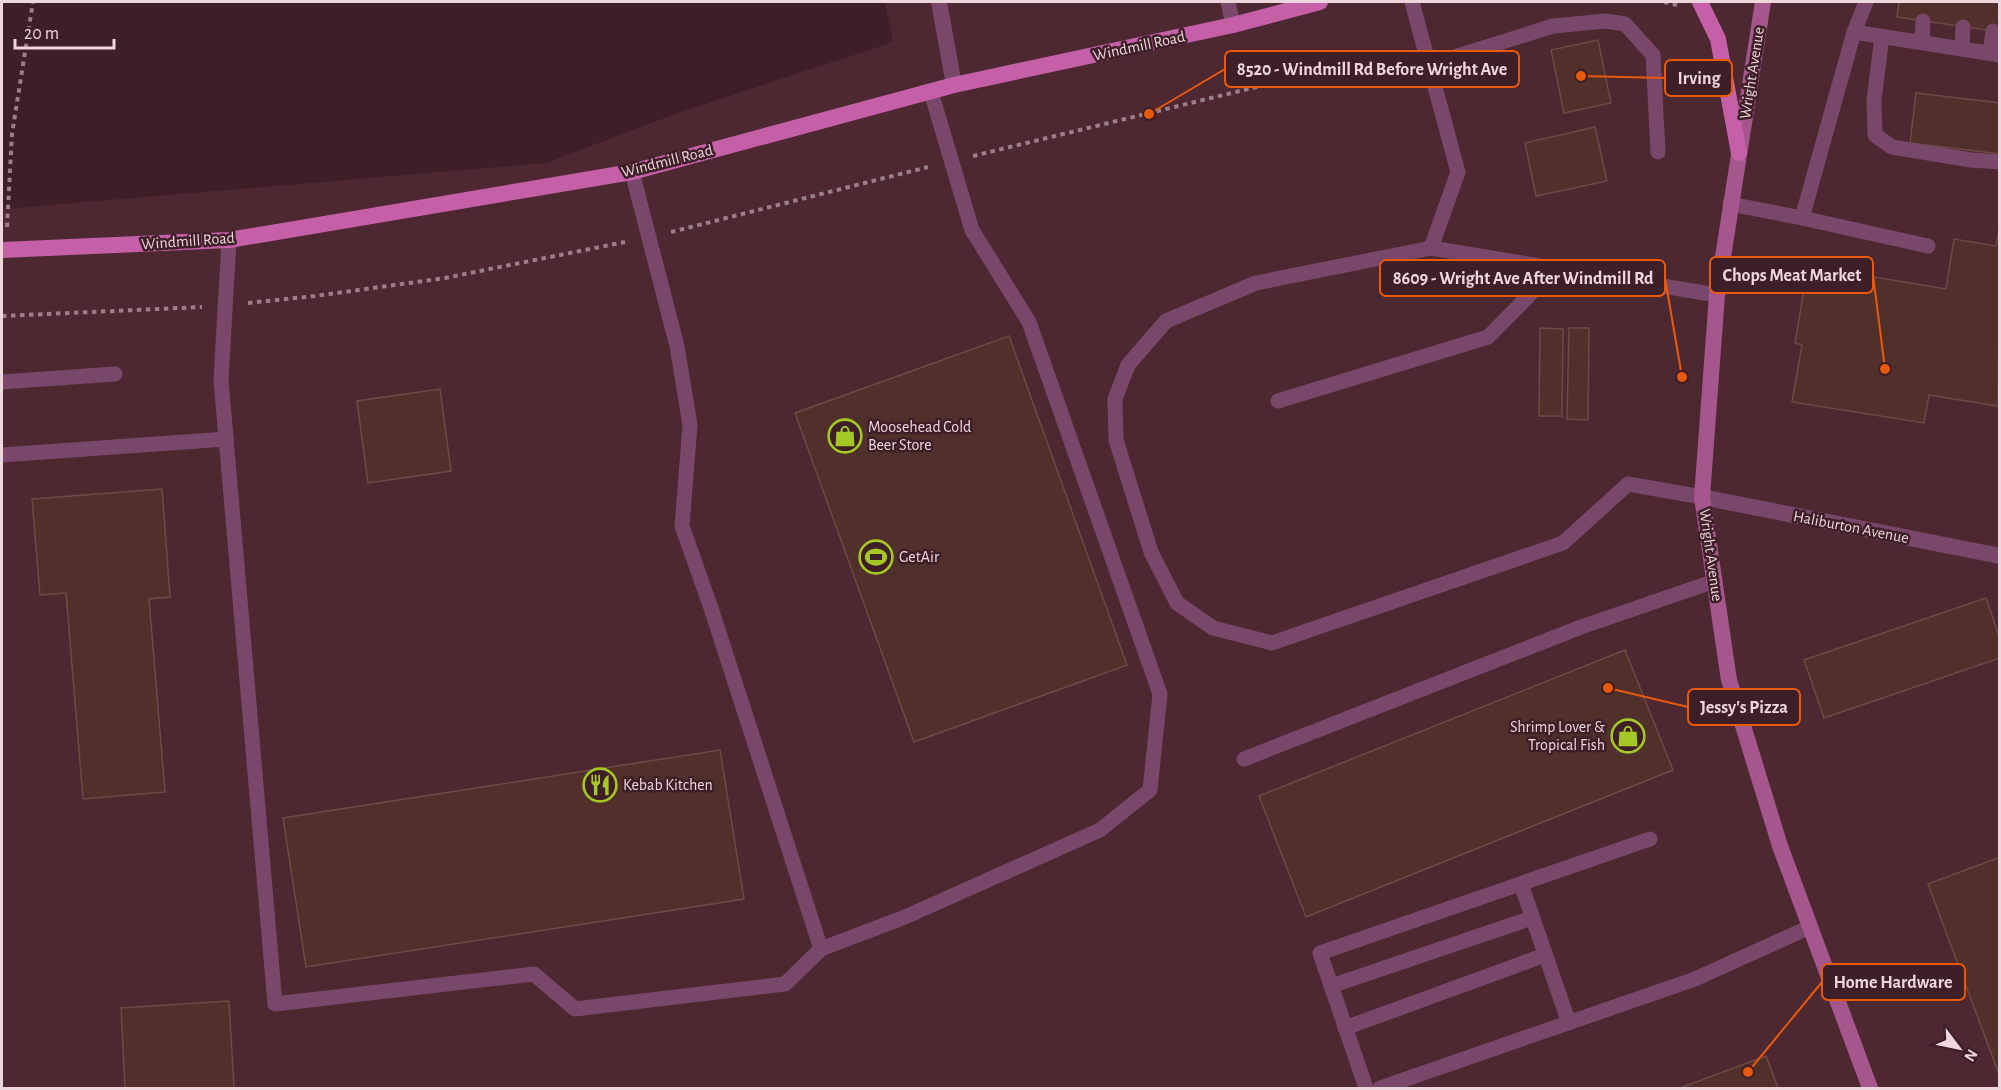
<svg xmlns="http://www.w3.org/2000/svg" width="2001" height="1090" viewBox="0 0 2001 1090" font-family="'Alegreya Sans',sans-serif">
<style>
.built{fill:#4d2831}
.building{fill:#51302c;stroke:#6d4a45;stroke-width:1.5}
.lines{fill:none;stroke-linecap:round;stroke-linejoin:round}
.path{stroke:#9a7f86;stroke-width:4;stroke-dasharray:4.5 4.5;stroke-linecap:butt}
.service{stroke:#794769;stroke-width:15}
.minor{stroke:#794769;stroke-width:16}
.secondary{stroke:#a4568d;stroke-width:16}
.primary{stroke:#c560a8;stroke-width:16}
.labels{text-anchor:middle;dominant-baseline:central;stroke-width:5;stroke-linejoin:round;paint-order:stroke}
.street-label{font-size:16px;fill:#edd7dc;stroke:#3e1e27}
.poi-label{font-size:16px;fill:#edd7dc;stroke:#3e1e27;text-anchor:start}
.leader{fill:none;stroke:#e8590c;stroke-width:2}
.callout-dot{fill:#e8590c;stroke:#3e1e27;stroke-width:2}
.callout{fill:#3e1e27;stroke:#e8590c;stroke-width:2}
.callout-label{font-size:18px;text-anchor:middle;font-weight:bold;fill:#edd7dc}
</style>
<rect width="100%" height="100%" fill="#3e1e27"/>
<path class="built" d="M885,2H1999V1088H2V209L546,163L675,114L893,42Z"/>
<g class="building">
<path d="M1899,2H2000V32L1897,17Z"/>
<path d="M1598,40L1611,103L1564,113L1551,50Z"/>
<path d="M1916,93L2000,103V154L1910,143Z"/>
<path d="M1595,127L1607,181L1536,196L1525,143Z"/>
<path d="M2000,224L1998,406L1929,395L1924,423L1792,402L1802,345L1795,343L1808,266L1946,289L1954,239L1996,246Z"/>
<path d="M1540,328L1563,329L1562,416H1539Z"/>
<path d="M1569,328H1589L1588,420L1567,419Z"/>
<path d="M1009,336L1127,665L914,742L795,413Z"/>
<path d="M440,389L451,471L368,483L357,401Z"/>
<path d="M162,489L170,597L149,599L165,792L83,799L66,593L40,595L32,499Z"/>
<path d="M1986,598L2000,639V658L1824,718L1804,660Z"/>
<path d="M1625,650L1673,770L1306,917L1259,796Z"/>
<path d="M720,750L744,899L306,967L283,818Z"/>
<path d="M2000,857V1077L1928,884Z"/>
<path d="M229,1001L234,1088H125L121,1008Z"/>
<path d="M1766,1056L1778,1088H1680Z"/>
</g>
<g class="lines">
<g class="path">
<path d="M1664,2L1677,5"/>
<path d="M973,156L1400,52"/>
<path d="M7,227L12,134L33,2"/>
<path d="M671,232L928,167"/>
<path d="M248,303L315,296L445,278L625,242"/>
<path d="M2,316L202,307"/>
</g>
<g class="service">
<path d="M1228,2L1233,25"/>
<path d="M1412,2L1458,172L1431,248"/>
<path d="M1854,32L1866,2"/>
<path d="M1882,37L1874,100L1875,135L1892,147L1971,160L2000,162"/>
<path d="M1922,42L1923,21"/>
<path d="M1962,49L1963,27"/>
<path d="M1990,53L1993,31"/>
<path d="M1429,65L1553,26L1606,21L1625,24L1653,55L1658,152"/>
<path d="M1730,204L1802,218L1854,32L2000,55"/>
<path d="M1802,218L1928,246"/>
<path d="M229,240L221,380L275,1004L534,974L575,1009L785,984L821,949L711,608L682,526L690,425L677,346L632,172"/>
<path d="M2,382L115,374"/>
<path d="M1278,401L1488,337L1556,268"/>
<path d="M2,455L226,439"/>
<path d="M1702,497L1628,484L1563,543L1272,643L1213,628L1177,603L1151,552L1116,440L1115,399L1128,365L1166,321L1256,283L1431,248L1717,295"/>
<path d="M1244,759L1581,627L1715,581"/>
<path d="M1521,884L1569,1023"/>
<path d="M821,949L905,917L1100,830L1150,790L1160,694L1029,322L972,230L931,92"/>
<path d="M1331,986L1532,918"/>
<path d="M1345,1028L1545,955"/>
<path d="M1366,1088L1320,953L1650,839"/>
<path d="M1380,1088L1695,979L1810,927"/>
</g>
<g class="minor">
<path d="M939,2L954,85"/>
<path d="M1702,497L2000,556"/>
</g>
<path class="secondary" d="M1763,2L1717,295L1702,497L1729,680L1780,846L1870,1088"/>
<g class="primary">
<path d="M1700,2L1718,39L1739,153"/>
<path d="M2,250L229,240L632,172L954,85L1233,25L1320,2"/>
</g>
</g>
<defs>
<g id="shop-ring" transform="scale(1.725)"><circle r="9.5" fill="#3e1e27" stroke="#a4c825" stroke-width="1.5"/><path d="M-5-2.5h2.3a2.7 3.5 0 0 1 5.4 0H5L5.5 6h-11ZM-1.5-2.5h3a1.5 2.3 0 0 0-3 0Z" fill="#a4c825"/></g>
<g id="stadium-ring" transform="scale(1.725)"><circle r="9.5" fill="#3e1e27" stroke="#a4c825" stroke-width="1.5"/><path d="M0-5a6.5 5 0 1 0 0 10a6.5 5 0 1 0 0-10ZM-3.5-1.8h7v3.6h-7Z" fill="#a4c825"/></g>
<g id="restaurant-ring" transform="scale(1.725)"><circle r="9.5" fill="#3e1e27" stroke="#a4c825" stroke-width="1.5"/><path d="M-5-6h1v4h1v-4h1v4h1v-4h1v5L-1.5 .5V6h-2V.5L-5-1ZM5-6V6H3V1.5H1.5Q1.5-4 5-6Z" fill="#a4c825"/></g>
</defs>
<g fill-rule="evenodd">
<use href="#shop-ring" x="845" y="436"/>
<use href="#stadium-ring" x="876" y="557"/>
<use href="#shop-ring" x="1628" y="736"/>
<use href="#restaurant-ring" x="600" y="785"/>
</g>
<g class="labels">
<g class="street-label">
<text transform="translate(1139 46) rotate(-12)">Windmill Road</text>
<text transform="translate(1752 73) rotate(-81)">Wright Avenue</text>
<text transform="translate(667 161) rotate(-14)">Windmill Road</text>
<text transform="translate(188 241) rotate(-4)">Windmill Road</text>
<text transform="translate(1851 527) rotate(11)">Haliburton Avenue</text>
<text transform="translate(1711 555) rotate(82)">Wright Avenue</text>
</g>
<g class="poi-label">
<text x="868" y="427">Moosehead Cold<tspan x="868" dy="18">Beer Store</tspan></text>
<text x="899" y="557">GetAir</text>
<text x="1605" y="727" text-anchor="end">Shrimp Lover &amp;<tspan x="1605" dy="18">Tropical Fish</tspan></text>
<text x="623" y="785">Kebab Kitchen</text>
</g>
</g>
<path class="leader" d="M1149 114L1225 69M1581 76L1665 78M1885 369L1873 275M1682 377L1665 278M1608 688L1688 707M1748 1072L1822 982"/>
<g class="callout-dot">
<circle cx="1149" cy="114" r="6"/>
<circle cx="1581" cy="76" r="6"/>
<circle cx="1885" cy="369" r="6"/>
<circle cx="1682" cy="377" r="6"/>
<circle cx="1608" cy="688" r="6"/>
<circle cx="1748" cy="1072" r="6"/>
</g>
<g class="callout">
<rect x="1225" y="51" width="294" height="36" rx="6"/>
<rect x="1665" y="60" width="67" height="36" rx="6"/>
<rect x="1710" y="257" width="163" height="36" rx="6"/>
<rect x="1380" y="260" width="285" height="36" rx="6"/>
<rect x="1688" y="689" width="112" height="36" rx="6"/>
<rect x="1822" y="964" width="143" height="36" rx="6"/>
</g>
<g class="callout-label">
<text x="1372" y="75">8520 - Windmill Rd Before Wright Ave</text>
<text x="1699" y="84">Irving</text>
<text x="1792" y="281">Chops Meat Market</text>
<text x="1523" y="284">8609 - Wright Ave After Windmill Rd</text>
<text x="1744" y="713">Jessy's Pizza</text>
<text x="1893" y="988">Home Hardware</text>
</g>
<rect width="2001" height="1090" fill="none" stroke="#edd7dc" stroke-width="6"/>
<g transform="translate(1959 1048) rotate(122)" stroke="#3e1e27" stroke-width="4.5" paint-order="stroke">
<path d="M0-4.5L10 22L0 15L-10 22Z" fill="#edd7dc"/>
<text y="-9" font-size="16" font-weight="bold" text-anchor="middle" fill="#edd7dc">N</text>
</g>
<path d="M15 39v9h99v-9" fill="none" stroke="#edd7dc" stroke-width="3"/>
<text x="24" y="39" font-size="18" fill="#edd7dc" stroke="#3e1e27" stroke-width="4.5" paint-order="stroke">20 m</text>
</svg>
